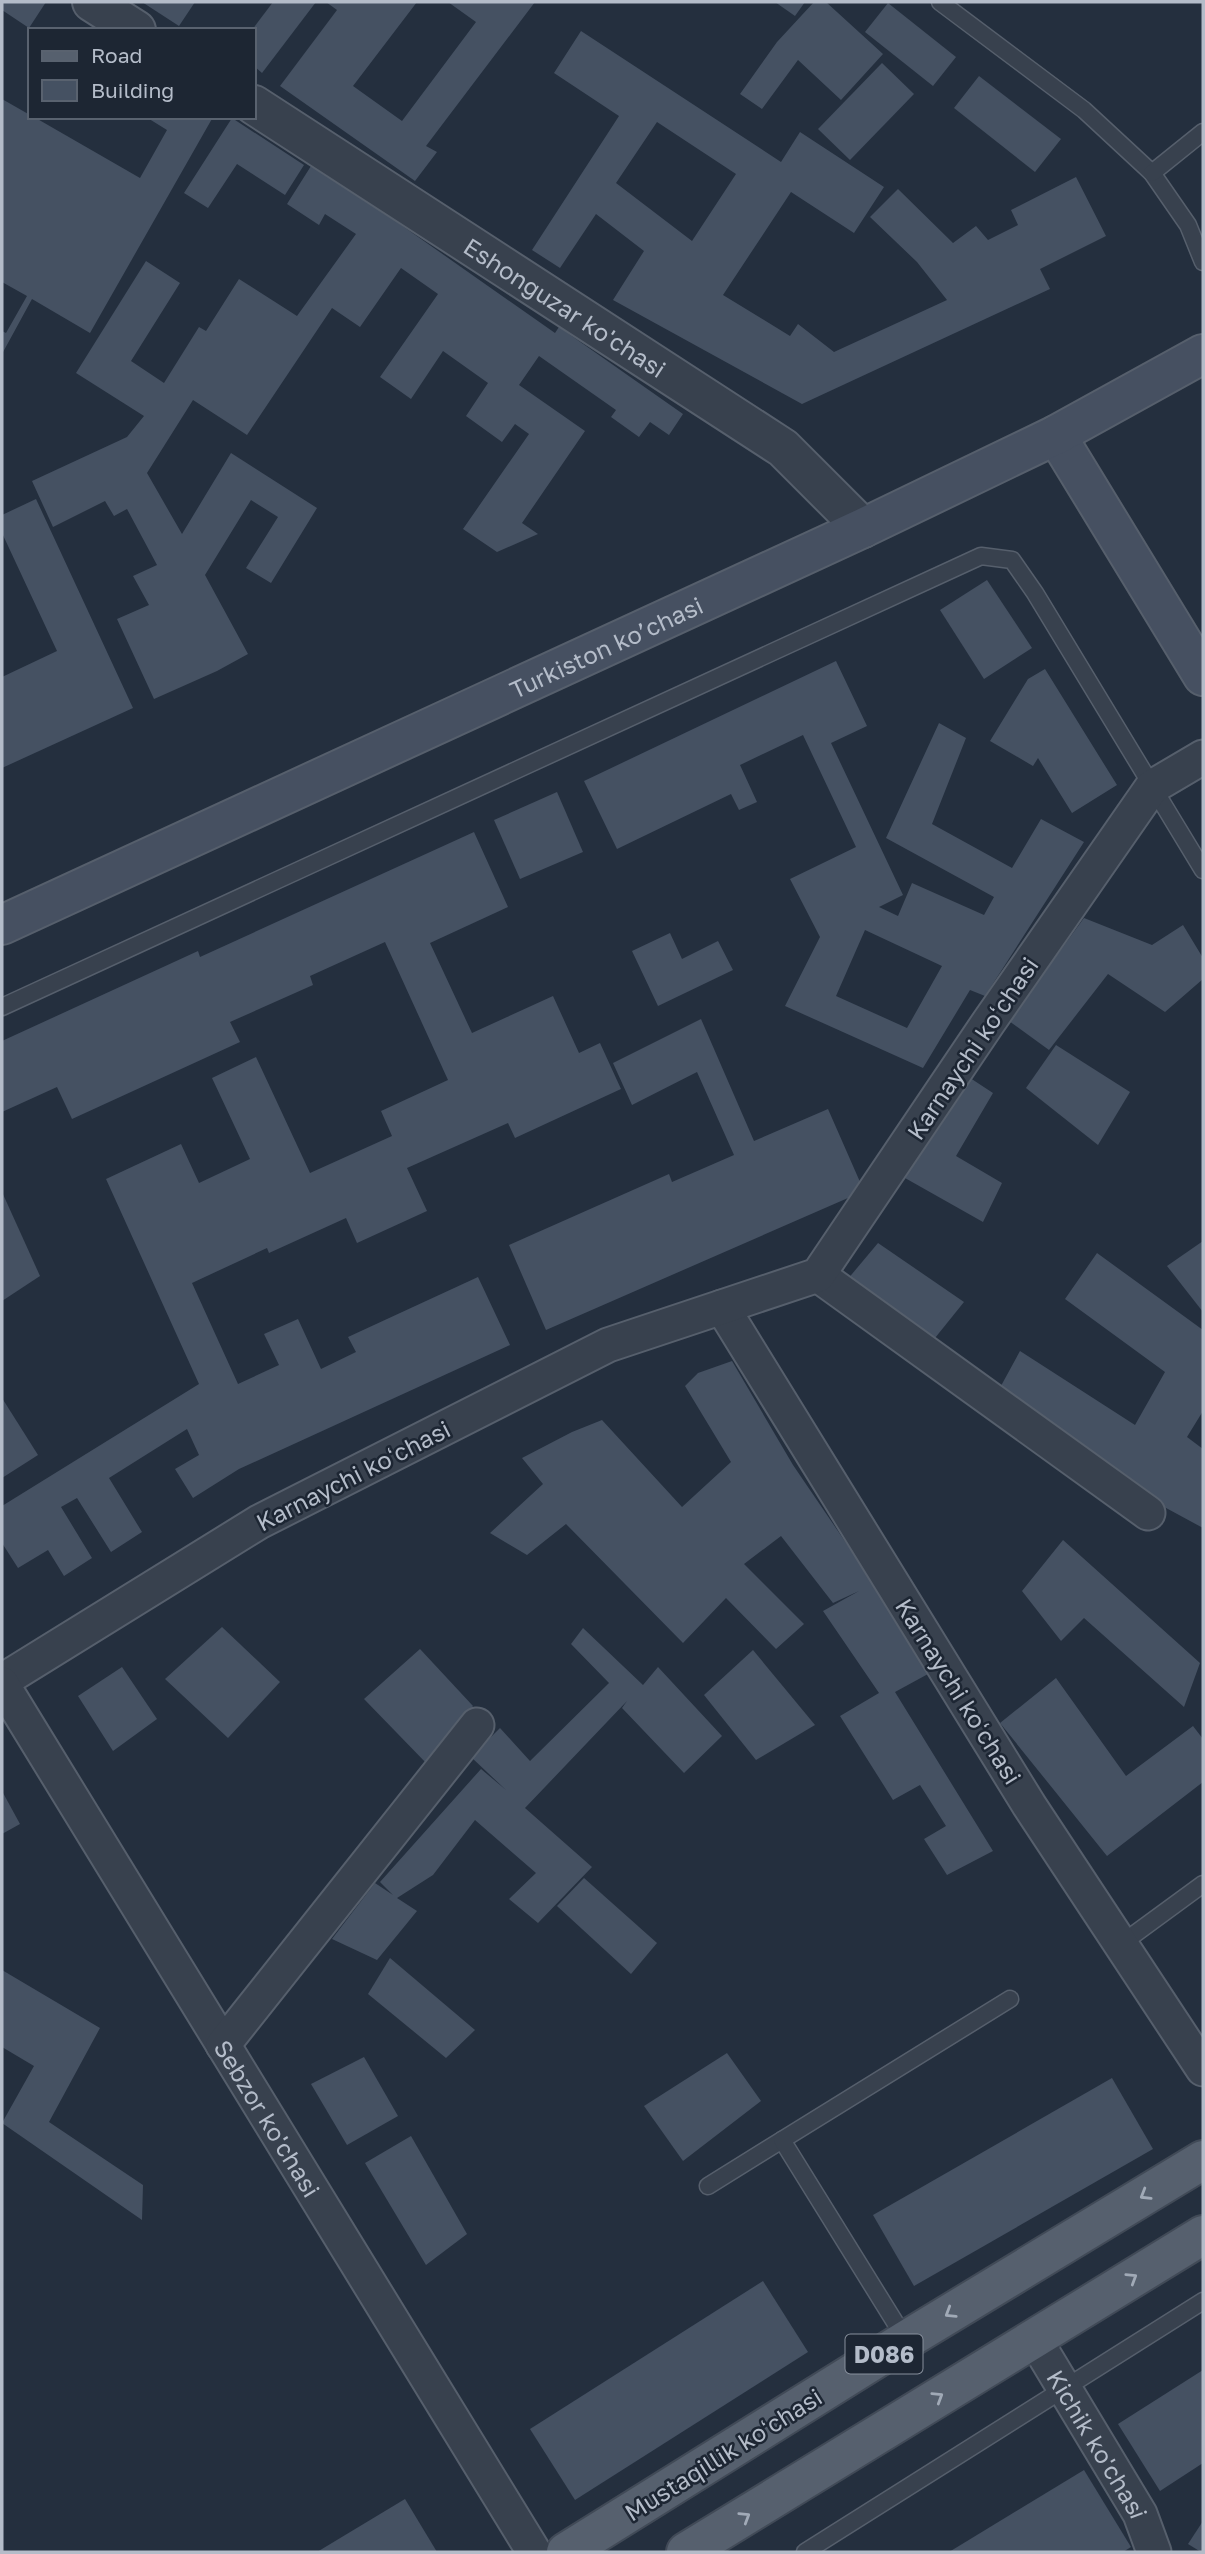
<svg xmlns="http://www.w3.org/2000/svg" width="1205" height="2554" viewBox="0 0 1205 2554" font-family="'Golos Text',sans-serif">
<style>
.building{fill:#455162;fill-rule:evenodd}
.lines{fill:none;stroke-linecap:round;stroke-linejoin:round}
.service-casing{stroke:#565f6c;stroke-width:19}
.minor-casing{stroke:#565f6c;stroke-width:37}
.tertiary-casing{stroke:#565f6c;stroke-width:42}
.secondary-casing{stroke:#565f6c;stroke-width:42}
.primary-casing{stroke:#414a57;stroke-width:42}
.service{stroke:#38414e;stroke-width:16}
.minor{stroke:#38414e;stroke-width:33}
.tertiary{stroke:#38414e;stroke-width:38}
.secondary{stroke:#465061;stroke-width:38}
.primary{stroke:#56606e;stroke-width:38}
.oneway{stroke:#a1aab7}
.labels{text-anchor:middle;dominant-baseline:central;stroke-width:5;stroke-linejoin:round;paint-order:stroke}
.shield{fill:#1d2633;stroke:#878f9c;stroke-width:2}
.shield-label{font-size:23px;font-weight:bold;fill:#b4bcc9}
.street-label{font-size:24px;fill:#b4bcc9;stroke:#1d2633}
</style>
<rect width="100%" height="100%" fill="#242f3e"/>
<g class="building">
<path d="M2,2H46L29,28L2,10Z"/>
<path d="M142,2H195L179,26Z"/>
<path d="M273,2H316L262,73L254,66L252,30Z"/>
<path d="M326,2H417L353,86L402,121L476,22L448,2H535L426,146L437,152L415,181L280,86L337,10Z"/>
<path d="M775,2H805L795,16Z"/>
<path d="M814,2H826L883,54L841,100L798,60L762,109L740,94L777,42Z"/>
<path d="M888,3L956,57L933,86L865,32Z"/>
<path d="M581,31L781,162L800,132L884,187L854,233L791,192L723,295L790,336L798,324L834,352L947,300L917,262L870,217L898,189L953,243L976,226L988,240L1018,225L1011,210L1076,177L1106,236L1040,269L1050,289L802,404L613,300L644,251L596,214L560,268L532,250L619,116L554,73ZM657,122L736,174L692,241L616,183Z"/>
<path d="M882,63L914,94L850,160L818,129Z"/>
<path d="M979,76L1061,139L1035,172L954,108Z"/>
<path d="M2,99L30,115V117H34L140,178L167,130L146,117H213L90,333L32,299L2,354V331L6,333L27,296L2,282Z"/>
<path d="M232,118L304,165L285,195L237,164L208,208L184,193Z"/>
<path d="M311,166L394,220L555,333L559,327L683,414L669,435L650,422L639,437L611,417L616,410L539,356L519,385L585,431L522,523L538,534L497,552L463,529L529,434L515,424L502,442L466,416L488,383L443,351L411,399L380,377L438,294L401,268L360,327L332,308L247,435L193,400L147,473L182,534L231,453L317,508L271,583L246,568L278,517L251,500L205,575L248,654L217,671L154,699L117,619L149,605L133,576L157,565L127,509L114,516L105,501L53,527L32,481L127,437L144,416L76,373L146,261L180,283L131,361L164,383L199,327L206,331L239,279L297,316L356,234L325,214L319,225L287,204Z"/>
<path d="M36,499L133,708L2,768V677L57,651L2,533V515Z"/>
<path d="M987,580L1032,648L984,679L940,610Z"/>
<path d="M836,661L867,726L831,743L903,895L879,907L898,916L912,883L984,915L994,897L886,838L939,723L966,738L932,824L1012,868L1041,819L1084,842L985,996L970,990L923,1068L785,1006L820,937L790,879L856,847L803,735L740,765L757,802L739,810L731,794L617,849L584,781ZM865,930L942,966L907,1028L836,996Z"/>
<path d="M1045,669L1117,785L1072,813L1038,758L1033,766L990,741L1028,679Z"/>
<path d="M557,792L583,852L520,879L494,820Z"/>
<path d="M474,832L508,907L430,943L472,1033L553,996L579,1053L600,1043L621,1089L515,1138L508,1123L407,1168L427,1211L357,1243L346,1218L269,1253L267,1248L192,1283L238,1384L279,1365L264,1334L298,1319L321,1369L356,1352L348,1337L478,1277L510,1345L239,1469L193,1498L175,1469L199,1455L187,1429L109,1478L142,1532L111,1552L77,1498L61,1507L92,1558L64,1576L48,1550L18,1568L2,1543V1506L199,1384L106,1179L181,1144L199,1183L250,1159L212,1078L256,1057L310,1173L392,1136L381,1111L448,1080L385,942L310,976L313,985L230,1022L240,1042L72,1119L57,1087L2,1112V1041L198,951L200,957Z"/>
<path d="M1084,918L1152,945L1183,925L1203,958V979L1165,1012L1108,974L1049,1050L1009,1021Z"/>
<path d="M670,933L682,959L718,941L733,970L658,1006L632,951Z"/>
<path d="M701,1019L754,1141L828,1109L864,1191L546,1330L509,1245L669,1174L672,1182L734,1155L697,1072L632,1105L613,1063Z"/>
<path d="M1056,1045L1130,1092L1098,1145L1026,1088Z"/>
<path d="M964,1074L993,1093L956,1156L1002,1183L983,1222L905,1178Z"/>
<path d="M2,1192L40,1276L2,1301Z"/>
<path d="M1203,1241V1312L1167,1266Z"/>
<path d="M878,1243L964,1302L935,1338L847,1280Z"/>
<path d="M1097,1253L1203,1330V1411L1187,1437L1203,1449V1528L1120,1483L996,1395L1020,1351L1135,1425L1165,1372L1065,1299Z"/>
<path d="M732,1361L793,1465L874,1584L928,1674L895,1692L993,1851L947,1875L924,1839L946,1826L920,1785L893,1800L840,1716L879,1693L823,1611L859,1591L833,1603L781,1536L744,1564L804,1624L776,1649L726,1598L683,1643L566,1524L527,1555L490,1533L543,1484L522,1458L572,1432L602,1420L682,1507L731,1462L685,1386L698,1373Z"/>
<path d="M2,1398L38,1455L2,1478Z"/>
<path d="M1063,1540L1200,1663L1184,1707L1084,1618L1061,1641L1022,1591Z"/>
<path d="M222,1627L280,1682L228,1738L165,1679Z"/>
<path d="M583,1628L643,1685L658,1667L722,1736L684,1773L622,1708L627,1701L525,1808L592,1867L538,1923L509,1899L536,1873L475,1820L433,1875L397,1898L417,1911L377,1960L332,1939L375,1883L393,1895L380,1882L481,1769L506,1790L471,1757L500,1728L530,1761L609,1683L571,1644Z"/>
<path d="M420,1649L473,1706L429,1766L364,1699Z"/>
<path d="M753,1650L815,1725L756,1760L704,1695Z"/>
<path d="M122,1667L157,1719L113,1751L78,1696Z"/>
<path d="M1056,1678L1126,1776L1193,1726L1203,1739V1782L1107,1856L1000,1723Z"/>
<path d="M2,1791L20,1824L2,1834Z"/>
<path d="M584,1878L657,1943L631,1974L557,1906Z"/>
<path d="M390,1958L475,2030L446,2058L368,1994Z"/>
<path d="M2,1970L100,2028L49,2122L143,2185L142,2220L2,2123L34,2066L2,2047Z"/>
<path d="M727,2053L761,2101L683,2161L644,2106Z"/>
<path d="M364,2057L398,2116L347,2145L311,2084Z"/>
<path d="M1112,2078L1153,2149L914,2286L873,2215Z"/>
<path d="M411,2136L467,2234L426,2265L365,2163Z"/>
<path d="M763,2281L808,2352L575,2500L530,2429Z"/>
<path d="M1203,2370V2463L1160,2491L1118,2424Z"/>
<path d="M1084,2470L1131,2547L1123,2552H949Z"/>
<path d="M405,2499L437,2552H317Z"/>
<path d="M1203,2521V2552H1201L1188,2544Z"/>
</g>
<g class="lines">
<g class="service-casing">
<g id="service">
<path d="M940,2L1084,110L1152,173L1188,225L1203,262"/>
<path d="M1152,173L1203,132"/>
<path d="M2,1007L981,556L1012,560L1035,593L1203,870"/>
<path d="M1121,1944L1203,1884"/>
<path d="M708,2186L782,2140"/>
<path d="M906,2340L782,2140L1010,1999"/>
<path d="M805,2552L1203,2301"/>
</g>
</g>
<g class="minor-casing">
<g id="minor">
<path d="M818,1275L1148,1513"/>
<path d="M722,1307L1029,1805L1203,2069"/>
<path d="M2,1681L259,1522L608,1345L818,1275L988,1023L1152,787L1203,757"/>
<path id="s1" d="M2,1684L534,2552"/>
<path d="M223,2045L477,1725"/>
<path id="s2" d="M1034,2338L1140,2514L1154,2552"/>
</g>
</g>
<g class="tertiary-casing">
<g id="tertiary">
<path d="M92,2L136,30"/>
<path id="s3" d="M254,105L783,448L863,528"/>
</g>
</g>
<g class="secondary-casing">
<g id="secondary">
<path d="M1056,435L1203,676"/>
<path id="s4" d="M2,925L863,528L1056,435L1203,354"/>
</g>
</g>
<g class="primary-casing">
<g id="primary">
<path d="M566,2552L906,2340L1203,2160"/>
<path d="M686,2552L1203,2235"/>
</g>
</g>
<use href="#service" class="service"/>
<use href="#minor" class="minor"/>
<use href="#tertiary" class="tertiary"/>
<use href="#secondary" class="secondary"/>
<use href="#primary" class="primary"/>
</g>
<defs><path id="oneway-chevron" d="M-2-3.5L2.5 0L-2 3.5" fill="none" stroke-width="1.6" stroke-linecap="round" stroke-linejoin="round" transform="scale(1.75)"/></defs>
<g class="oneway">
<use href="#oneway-chevron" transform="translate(1145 2195) rotate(149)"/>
<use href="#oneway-chevron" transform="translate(1132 2278) rotate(-32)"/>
<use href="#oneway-chevron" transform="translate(950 2313) rotate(148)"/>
<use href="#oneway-chevron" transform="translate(938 2397) rotate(-32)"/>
<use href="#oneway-chevron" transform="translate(745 2517) rotate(-32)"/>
</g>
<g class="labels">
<rect class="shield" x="845.5" y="2334.5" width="77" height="39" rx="5"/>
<g class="shield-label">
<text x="884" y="2354">D086</text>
</g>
<g class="street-label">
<text stroke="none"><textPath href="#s3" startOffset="371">Eshonguzar ko'chasi</textPath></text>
<text stroke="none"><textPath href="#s4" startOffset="665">Turkiston ko’chasi</textPath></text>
<text transform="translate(972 1048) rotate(-56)">Karnaychi koʻchasi</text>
<text transform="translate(353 1475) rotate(-27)">Karnaychi koʻchasi</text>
<text transform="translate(959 1691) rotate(58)">Karnaychi koʻchasi</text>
<text stroke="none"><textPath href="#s1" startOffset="509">Sebzor ko'chasi</textPath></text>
<text stroke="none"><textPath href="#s2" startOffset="124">Kichik ko'chasi</textPath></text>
<text transform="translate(723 2454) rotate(-32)">Mustaqillik koʻchasi</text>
</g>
</g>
<rect width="1205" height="2554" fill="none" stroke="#b4bcc9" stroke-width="7"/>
<rect x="28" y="28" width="228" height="91" fill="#1d2633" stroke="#59626f" stroke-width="2"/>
<rect x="42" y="51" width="35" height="10" fill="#56606e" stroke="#59626f" stroke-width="2"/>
<text x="91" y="63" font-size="21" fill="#b4bcc9">Road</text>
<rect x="42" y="80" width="35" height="21" fill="#455162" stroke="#59626f" stroke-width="2"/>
<text x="91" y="98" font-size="21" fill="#b4bcc9">Building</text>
</svg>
